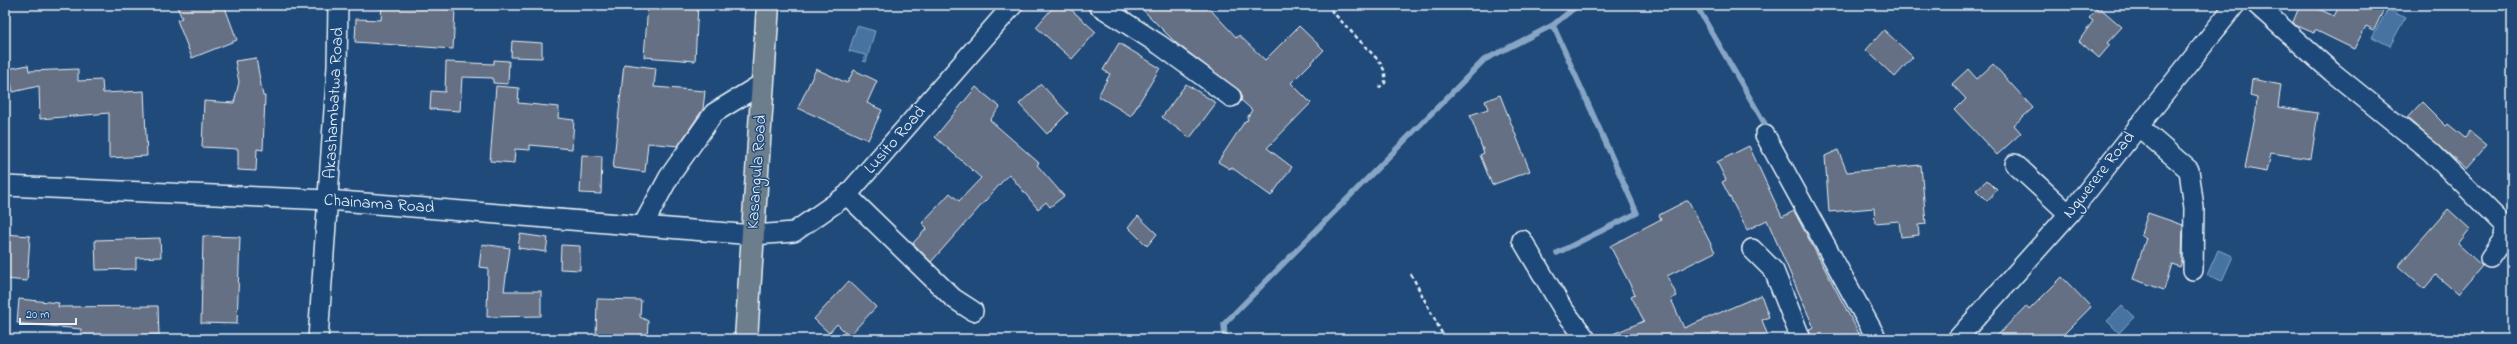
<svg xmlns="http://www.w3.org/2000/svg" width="2517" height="344" viewBox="0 0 2517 344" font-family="'Indie Flower',sans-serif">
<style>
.water{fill:#4773a2;stroke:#87a5c4}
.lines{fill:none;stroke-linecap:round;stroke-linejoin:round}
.stream{stroke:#87a5c4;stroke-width:5.5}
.building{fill:#656f84;stroke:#e8f1f8}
.minor-casing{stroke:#e8f1f8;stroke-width:22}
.major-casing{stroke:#e8f1f8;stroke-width:25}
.path{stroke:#e8f1f8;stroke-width:2.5;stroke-dasharray:4 3;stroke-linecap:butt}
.minor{stroke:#1f4a7a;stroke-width:19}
.major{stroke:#6c7d8b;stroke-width:22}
.labels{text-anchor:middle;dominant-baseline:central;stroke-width:3;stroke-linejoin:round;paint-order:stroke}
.street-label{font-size:17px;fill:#e8f1f8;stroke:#1f4a7a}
</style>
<rect width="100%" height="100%" fill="#1f4a7a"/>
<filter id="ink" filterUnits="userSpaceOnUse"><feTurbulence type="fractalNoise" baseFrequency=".025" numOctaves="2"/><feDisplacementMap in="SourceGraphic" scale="8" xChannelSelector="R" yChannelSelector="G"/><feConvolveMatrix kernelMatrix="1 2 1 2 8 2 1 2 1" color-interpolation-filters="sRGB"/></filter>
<g filter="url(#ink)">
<g class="water">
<path d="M2388,9L2405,18L2390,46L2372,37Z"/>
<path d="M857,26L875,31L866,62L863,61L865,55L849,51Z"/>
<path d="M2218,250L2233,256L2222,281L2207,275Z"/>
<path d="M2122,306L2134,317L2119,333L2107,321Z"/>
</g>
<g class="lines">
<g class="stream">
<path d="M1696,5L1769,131"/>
<path d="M1553,25L1637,213L1557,253"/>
<path d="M1225,339L1224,324L1484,60L1553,25L1578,5"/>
</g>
</g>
<g class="building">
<path d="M176,5H224L237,40L192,58L177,20L182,18Z"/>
<path d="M382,5H418V7L455,10L453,49L355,42L356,19L381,20Z"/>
<path d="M648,5H698L695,61L644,57Z"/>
<path d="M1055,5H1066L1096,32L1072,59L1036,27Z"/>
<path d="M1138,5H1206L1237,38L1239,35L1265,60L1299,26L1324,50L1291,83L1311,103L1267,148L1292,167L1271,196L1231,167L1230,169L1218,162L1245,121L1248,120L1247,118L1252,110L1241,100V92L1176,43Z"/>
<path d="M2300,5H2310L2334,16L2340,5H2386L2374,30L2366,26L2354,49L2315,30L2314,33L2295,25L2293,22Z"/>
<path d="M2099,7L2122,27L2107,43L2110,45L2099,58L2079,41L2093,21L2089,18Z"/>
<path d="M1884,30L1913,57L1895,77L1866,50Z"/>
<path d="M512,41L542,43V58L511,57Z"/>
<path d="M1119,43L1160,68L1131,116L1098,96L1110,74L1103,70Z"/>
<path d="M256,58L263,96H265L263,150L257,149L256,171L238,170V149L202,147L204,101L234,103L239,82L235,61Z"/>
<path d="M494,60L509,61L508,84L493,83V78L462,77L460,111L430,109L431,91L445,92L446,62L494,64Z"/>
<path d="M624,64L656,68L654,87L705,91L703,109L678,146L648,143L645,172L613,168Z"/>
<path d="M1993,64L2033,108L2014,125L2021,133L1997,155L1955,110L1966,99L1952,84L1968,69L1977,79Z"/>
<path d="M28,65L29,71L78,69V81L102,80L103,93L144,91L147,156L109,158V113L40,119L39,86L13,92L8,69Z"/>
<path d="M816,69L847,83L854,70L877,81L867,103L882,110L868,140L798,108Z"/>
<path d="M2252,79L2281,85L2278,107L2318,113L2311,159L2271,153L2267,172L2245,168L2256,112L2257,98L2250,96Z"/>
<path d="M1041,84L1068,113L1047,134L1019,104Z"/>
<path d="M1186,84L1216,103L1190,138L1162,117Z"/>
<path d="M496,86L519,88L518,103L559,107L558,118L574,120L572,149L530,145V150L515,149L514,163L490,161Z"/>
<path d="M976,87L1000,107L990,120L1039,163L1037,165L1064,196L1050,207L1046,202L1038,209L1009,174L931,262L913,243L927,228L922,223L950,193L959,201L981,178L935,137Z"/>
<path d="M1500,95L1530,171L1492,185L1480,155L1484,153L1470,115L1488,109L1485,101Z"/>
<path d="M2422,102L2446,126L2448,124L2465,138L2470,131L2487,145L2466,169L2407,118Z"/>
<path d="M1749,146L1782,217L1794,211L1862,339H1812L1809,330L1814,328L1767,220L1747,230L1722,182L1726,180L1717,162Z"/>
<path d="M1838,150L1847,172L1921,165L1926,224L1918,225L1919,235L1901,237L1899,221L1875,223L1874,208L1829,212L1825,156Z"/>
<path d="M582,155L602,156L601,194L580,193Z"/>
<path d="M1987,180L1997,190L1987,201L1976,190Z"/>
<path d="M1688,200L1715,252L1667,276L1677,296L1671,299L1684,328L1761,295L1769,317L1762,320L1769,339H1601L1644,321L1631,296L1635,294L1610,246L1661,219L1659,215Z"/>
<path d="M2448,209L2470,229L2458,244L2482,266L2458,294L2436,275L2424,289L2398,266Z"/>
<path d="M2148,213L2183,225L2182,260L2180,267L2172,264L2164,290L2133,279L2146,238L2141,234Z"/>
<path d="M1138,216L1157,234L1147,246L1128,227Z"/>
<path d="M5,234L30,236L27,281L5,279Z"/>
<path d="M520,234L548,238L546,252L518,248Z"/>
<path d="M203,236L240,237L237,324L201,323Z"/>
<path d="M160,238L161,257L136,258V269L96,270L95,240Z"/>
<path d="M482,244L510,248L504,291H541V316L487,317L488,268L479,267Z"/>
<path d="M561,245L580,246V270L560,269Z"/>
<path d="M2062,277L2091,307L2059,339H1994L2026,306L2029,310Z"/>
<path d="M849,281L876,307L849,336L837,324L829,333L814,319Z"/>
<path d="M19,299L59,303L58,307L158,306L159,335L81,336V329L17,323Z"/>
<path d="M597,299L641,300L640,317L648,321L647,339H596Z"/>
</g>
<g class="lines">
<g class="minor-casing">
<g id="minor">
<path d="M1098,5L1160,45L1231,97"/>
<path d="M2257,5L2332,72L2431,152L2505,226L2504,238L2490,258"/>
<path d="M2138,126L2189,170L2194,208L2193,270"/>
<path d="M1765,135L1877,339"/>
<path d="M2015,164L2069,214"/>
<path d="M5,186L328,200L753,235L794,232L847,195L1013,5"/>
<path d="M847,195L953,298L973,311"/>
<path d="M643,225L669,177L714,113L763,83"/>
<path d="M1522,240L1563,309L1586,339"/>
<path d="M1752,249L1774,271L1801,339"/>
<path d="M318,339L337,67L338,5"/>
<path d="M1957,339L2069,214L2235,5"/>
</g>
</g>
<g class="major-casing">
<path id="major" d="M746,339L768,5"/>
</g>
<g class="path">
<path d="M1326,5L1380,62L1385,72V83L1377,89"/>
<path d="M1411,274L1445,339"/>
</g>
<use href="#minor" class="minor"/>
<use href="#major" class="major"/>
</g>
</g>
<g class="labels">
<g class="street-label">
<text transform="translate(334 103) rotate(-87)">Akashambatwa Road</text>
<text transform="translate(895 140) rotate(-49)">Lusito Road</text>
<text transform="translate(757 172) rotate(-86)">Kasangula Road</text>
<text transform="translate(2099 175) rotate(-52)">Ngwerere Road</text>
<text transform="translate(379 204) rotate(4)">Chainama Road</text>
</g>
</g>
<rect width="2517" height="344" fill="none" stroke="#1f4a7a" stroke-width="20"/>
<rect x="10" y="10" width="2497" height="324" fill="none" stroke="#e8f1f8" stroke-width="1.5" filter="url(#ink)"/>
<path d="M20 318v6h56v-6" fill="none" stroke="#e8f1f8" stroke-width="2"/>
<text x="26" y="318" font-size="12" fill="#e8f1f8" stroke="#1f4a7a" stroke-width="3" paint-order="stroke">20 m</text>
</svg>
